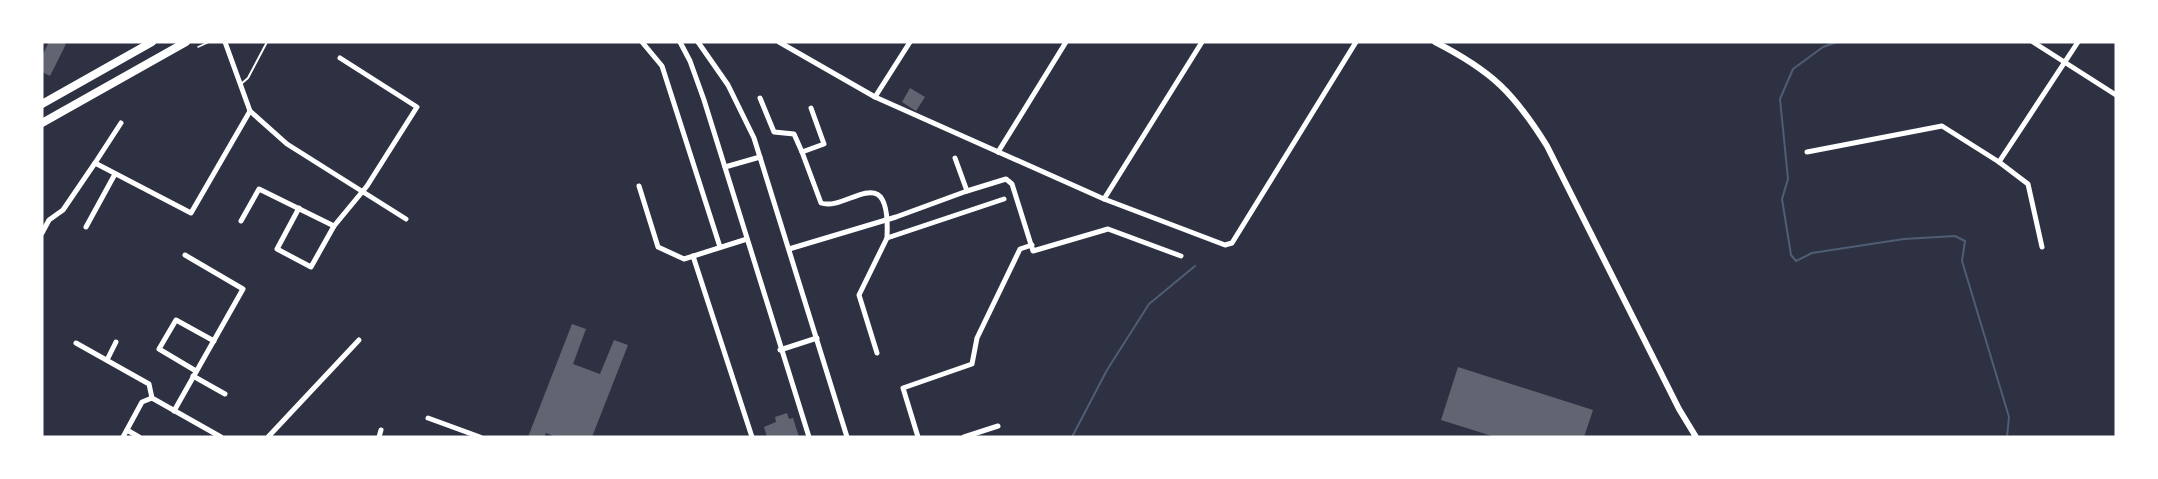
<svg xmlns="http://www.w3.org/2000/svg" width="2158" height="479" viewBox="0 0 2158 479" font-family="Figtree,sans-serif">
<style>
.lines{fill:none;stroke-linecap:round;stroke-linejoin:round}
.stream{stroke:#4f5d75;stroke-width:2}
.building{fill:#626471}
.path{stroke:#fff;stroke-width:1.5}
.service{stroke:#fff;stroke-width:2}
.minor{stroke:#fff;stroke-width:5}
.tertiary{stroke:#fff;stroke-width:6}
.primary{stroke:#fff;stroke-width:8}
</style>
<rect width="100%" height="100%" fill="#2d3142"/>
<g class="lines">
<g class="stream">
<path d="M1837,42L1823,47L1793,69L1780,99L1788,179L1782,199L1791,255L1796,261L1812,253L1904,239L1955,236L1965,241L1962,261L2009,417L2007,437"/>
<path d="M1072,437L1107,370L1149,304L1195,266"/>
</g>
</g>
<g class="building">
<path d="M49,42H62L66,44L50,76L42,72V56Z"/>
<path d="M910,88L925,97L916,111L902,102Z"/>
<path d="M572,324L586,329L573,364L600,374L614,340L628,345L592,437H556L546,433L544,437H528Z"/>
<path d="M1458,367L1593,410L1584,437H1495L1441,420Z"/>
<path d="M787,413L789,419L793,418L799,437H767L764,427L776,422L775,417Z"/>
</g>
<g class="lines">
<path class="path" d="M198,47L209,42"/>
<path class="service" d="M241,84L248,78L267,42"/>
<g class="minor">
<path d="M642,42L662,66L720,247"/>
<path d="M680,42L690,61L704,100L809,437"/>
<path d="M698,42L728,85L754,138L847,437"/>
<path d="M779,42L875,97L1104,199"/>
<path d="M1202,42L1104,199L1225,245L1232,243L1356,42"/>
<path d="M2033,42L2116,95"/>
<path d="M875,97L910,42"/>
<path d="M760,98L774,132L794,134L802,152L824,144L811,108"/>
<path d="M250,111L287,144L406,219"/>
<path d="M802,152L821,203C848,212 891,156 887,238"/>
<path d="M998,152L1066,42"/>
<path d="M1807,152L1942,126L1999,162L2028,184L2042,247"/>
<path d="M955,158L967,191"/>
<path d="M1999,162L2078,42"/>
<path d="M95,163L121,123"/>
<path d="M725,167L760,157"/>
<path d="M639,186L658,247L684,259L747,239"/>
<path d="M299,208L277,249L311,267L334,226L367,186L417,107L340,58"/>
<path d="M241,221L259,189L334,226"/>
<path d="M86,227L115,174"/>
<path d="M42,233L49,220L63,210L95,163L191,213L250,111L225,42"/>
<path d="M789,249L896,217L967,191L1006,179L1012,184L1033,251L1108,229L1181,256"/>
<path d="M693,256L752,437"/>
<path d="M76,343L149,384L152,398L221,437"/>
<path d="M780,350L817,338"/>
<path d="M877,353L859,295L887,238L1004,199"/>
<path d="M107,360L116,342"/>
<path d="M196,371L159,349L176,320L214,341"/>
<path d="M193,376L225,394"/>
<path d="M174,411L243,289L185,255"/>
<path d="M428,418L480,437"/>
<path d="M127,430L139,437"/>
<path d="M123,437L142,402L152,398"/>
<path d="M268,437L359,340"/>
<path d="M379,437L381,430"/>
<path d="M918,437L903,388L972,364L977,338L1020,249L1032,245"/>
<path d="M964,437L998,426"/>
</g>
<path class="tertiary" d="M1435,42C1492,71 1514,93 1547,146L1679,409L1696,437"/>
<g class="primary">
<path d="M42,104L152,42"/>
<path d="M42,123L186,42"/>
</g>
</g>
<rect width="2158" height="479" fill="none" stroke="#ffffff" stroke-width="87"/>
</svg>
